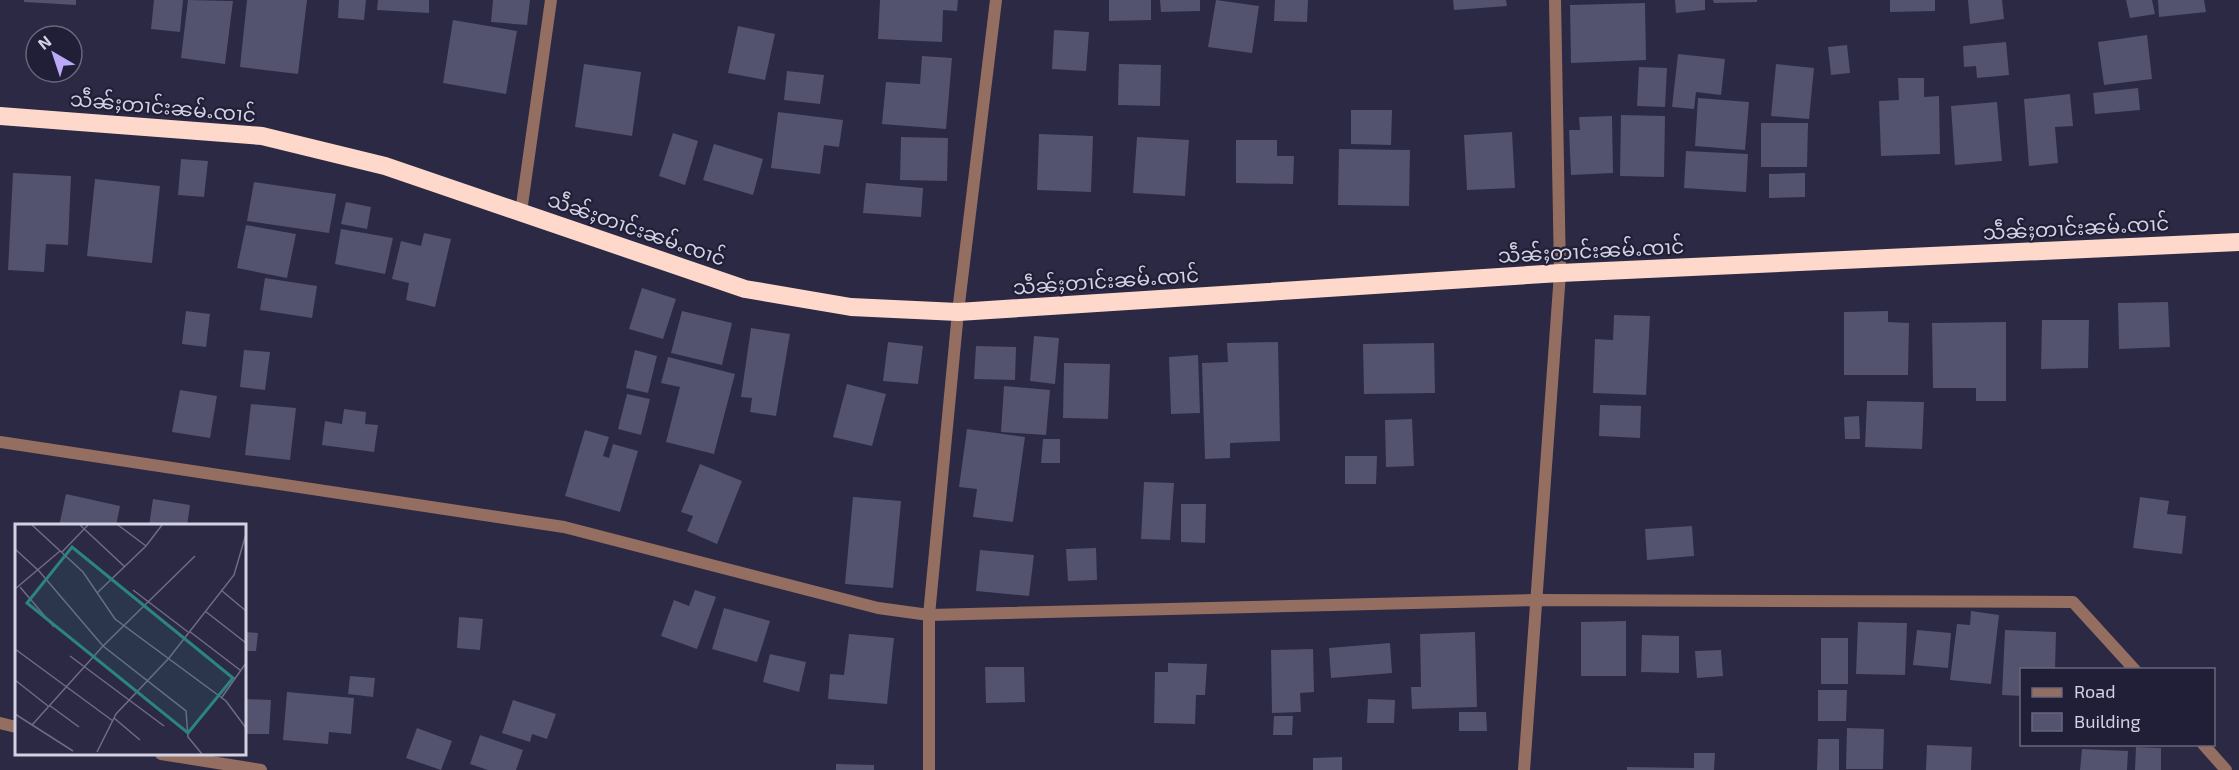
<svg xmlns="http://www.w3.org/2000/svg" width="2239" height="770" viewBox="0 0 2239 770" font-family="'Exo 2','Noto Sans Myanmar',sans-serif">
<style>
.building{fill:#53526f}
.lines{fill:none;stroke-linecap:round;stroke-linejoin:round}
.street{stroke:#946e61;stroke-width:12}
.highway{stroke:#fed8cb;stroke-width:18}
.labels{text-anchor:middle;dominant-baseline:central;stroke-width:4.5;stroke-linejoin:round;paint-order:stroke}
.street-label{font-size:20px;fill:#d3d2e3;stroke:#211f38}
.inset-road{fill:none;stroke:#6e6d83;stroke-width:1.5}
.view{fill:#2c8480;fill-opacity:0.15;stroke:#2c8480;stroke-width:3}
.inset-edge{fill:none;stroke:#d3d2e3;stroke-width:3}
</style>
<rect width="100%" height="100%" fill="#2b2943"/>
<g class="building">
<path d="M24,0H76V5L24,2Z"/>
<path d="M154,0H183L180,32L151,29Z"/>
<path d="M188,0L233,1L225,64L181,58Z"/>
<path d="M247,0H307L298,74L240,67Z"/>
<path d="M339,0H366L364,20L338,18Z"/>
<path d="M378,0H429V13L377,10Z"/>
<path d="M493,0H530L527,25L491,22Z"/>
<path d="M880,0H958L957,11L943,10L942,42L878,39Z"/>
<path d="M1109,0H1151V20L1109,21Z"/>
<path d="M1160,0H1200V11L1161,12Z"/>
<path d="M1216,0L1259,6L1252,53L1208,47Z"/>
<path d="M1275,0H1308L1307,22L1274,21Z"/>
<path d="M1453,0H1506L1507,6L1454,10Z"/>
<path d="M1675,0H1705V10L1676,13Z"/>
<path d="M1713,0H1757V2L1714,3Z"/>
<path d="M1890,0H1935V11L1890,12Z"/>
<path d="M1968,0H2002L2004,19L1970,24Z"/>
<path d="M2126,0H2152L2155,14L2130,18Z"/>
<path d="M2158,0H2204L2206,12L2159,17Z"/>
<path d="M1645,3L1646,60L1571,63L1570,5Z"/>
<path d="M453,20L517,31L506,94L443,83Z"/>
<path d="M738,26L775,34L765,80L728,73Z"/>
<path d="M1054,30L1089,32L1086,71L1052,69Z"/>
<path d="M2147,35L2152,79L2104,85L2098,42Z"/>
<path d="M2006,42L2009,75L1977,78L1976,66L1964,67L1963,46Z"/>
<path d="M1847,45L1850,73L1831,75L1828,47Z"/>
<path d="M1678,54L1725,59L1721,95L1696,92L1694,109L1672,107Z"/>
<path d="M922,56L952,58L946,129L882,124L886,82L920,84Z"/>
<path d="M584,64L641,72L632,136L575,127Z"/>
<path d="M1119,64L1161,65L1160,106L1118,105Z"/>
<path d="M1776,64L1814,68L1809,119L1771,116Z"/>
<path d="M1639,67L1667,68L1665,107L1637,106Z"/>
<path d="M787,71L824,75L820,104L784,100Z"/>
<path d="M1898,78H1924V97L1939,96L1940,154L1881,156L1879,101L1899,100Z"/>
<path d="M2138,88L2140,110L2095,114L2093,93Z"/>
<path d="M2070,94L2073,126L2055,127L2058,163L2029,166L2024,99Z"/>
<path d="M1698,98L1749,102L1745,150L1695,146Z"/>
<path d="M1997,102L2002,161L1955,165L1951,106Z"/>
<path d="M1351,110H1392L1391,145L1351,144Z"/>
<path d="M778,112L843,120L839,147L824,145L820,174L771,168Z"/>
<path d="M1621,115L1665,116L1664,177L1620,176Z"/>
<path d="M1612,116L1613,173L1571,175L1569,130H1580L1579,117Z"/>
<path d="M1761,123H1808L1807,167H1761Z"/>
<path d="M1512,132L1515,188L1467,190L1464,135Z"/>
<path d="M673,133L698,141L685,185L659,176Z"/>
<path d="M1039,134L1093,136L1091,192L1037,190Z"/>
<path d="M901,137L948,138L947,181L900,180Z"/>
<path d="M1137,137L1189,140L1185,196L1133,193Z"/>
<path d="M1236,140H1277V156H1294L1293,184L1236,183Z"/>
<path d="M714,144L763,159L753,195L703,180Z"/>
<path d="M1339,149L1410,150L1409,206L1338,205Z"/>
<path d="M1686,151L1748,154L1746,192L1684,188Z"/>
<path d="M181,159L208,161L204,197L178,195Z"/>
<path d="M13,173L71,176L68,245L46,244L44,272L8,270Z"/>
<path d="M1805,173V197L1769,198V174Z"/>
<path d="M95,179L160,186L152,263L87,256Z"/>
<path d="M254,182L336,194L329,233L247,221Z"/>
<path d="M866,183L923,188L921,217L863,213Z"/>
<path d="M346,202L371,207L367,229L341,224Z"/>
<path d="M246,225L296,234L287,278L237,268Z"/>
<path d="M341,229L393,238L385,274L335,264Z"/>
<path d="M424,233L451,239L435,307L406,300L409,283L392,279L401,241L421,246Z"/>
<path d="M265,278L317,286L312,318L260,310Z"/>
<path d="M642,288L676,299L663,339L629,329Z"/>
<path d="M2168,302L2170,347L2119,349L2118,303Z"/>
<path d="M186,311L210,314L206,347L182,344Z"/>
<path d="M682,311L732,323L722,365L671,353Z"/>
<path d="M1888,311V322L1909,323L1908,375H1844V312Z"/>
<path d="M1614,315L1650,316L1646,395L1593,393L1595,339L1613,340Z"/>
<path d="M2042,320H2089L2088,368L2041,369Z"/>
<path d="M2006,322V401H1976V388H1933L1932,323Z"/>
<path d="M751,328L790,334L776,416L750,412L752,398L741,397Z"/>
<path d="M1034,336L1059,338L1055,384L1030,381Z"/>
<path d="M888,342L923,346L918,384L883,381Z"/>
<path d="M1278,342L1280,441L1230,443V458L1205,459L1202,363L1228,362L1227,343Z"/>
<path d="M1434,343L1435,393L1364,394L1363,344Z"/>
<path d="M976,346L1016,347L1015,380L974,379Z"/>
<path d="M244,350L270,352L265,390L240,387Z"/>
<path d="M635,350L657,356L648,393L626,388Z"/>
<path d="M1198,355L1200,413L1171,414L1169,357Z"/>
<path d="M668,357L735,374L714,454L666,442L680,387L661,383Z"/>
<path d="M1064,363L1110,364L1108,419L1063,418Z"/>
<path d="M847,384L886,394L872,446L833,437Z"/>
<path d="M1004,386L1050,390L1046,435L1001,432Z"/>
<path d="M180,390L217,396L210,438L172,432Z"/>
<path d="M627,394L650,399L641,435L618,429Z"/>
<path d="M1867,401L1924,402L1922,449L1865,447Z"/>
<path d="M251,404L296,408L290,460L245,455Z"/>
<path d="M1600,405L1641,406L1640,438L1599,436Z"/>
<path d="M344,409L366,412L365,424L378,425L374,452L322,445L325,421L342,424Z"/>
<path d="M1859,416L1860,439H1845L1844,417Z"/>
<path d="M1412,419L1414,466L1386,467L1385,420Z"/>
<path d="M967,429L1025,437L1013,522L973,517L977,489L959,487Z"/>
<path d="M585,430L609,437L603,456L609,458L613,444L638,451L620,512L565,496Z"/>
<path d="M1043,439H1060V463H1041Z"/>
<path d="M1345,456H1377L1376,484H1345Z"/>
<path d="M700,464L742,481L717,544L687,531L693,516L681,512Z"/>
<path d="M1144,482L1174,483L1170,540L1141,539Z"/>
<path d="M66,494L120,506L116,526H59Z"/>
<path d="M853,497L901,501L893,588L845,584Z"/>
<path d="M2140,497L2169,501L2167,514L2186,516L2182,554L2133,548Z"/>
<path d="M153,499L190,505L187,526H149Z"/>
<path d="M1181,504H1206L1205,543L1181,542Z"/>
<path d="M1692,526L1694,556L1647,560L1645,529Z"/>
<path d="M1096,548L1097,580L1068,581L1066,549Z"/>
<path d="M980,550L1034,555L1029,596L976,591Z"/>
<path d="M695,590L716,597L697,649L661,636L674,600L689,606Z"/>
<path d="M724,608L770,621L757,662L712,649Z"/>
<path d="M1971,611L1999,615L1991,684L1950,680L1957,624L1970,625Z"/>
<path d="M459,617L483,619L480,650L457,648Z"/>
<path d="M1626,621V676H1581V622Z"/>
<path d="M1858,622L1907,623L1905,675L1856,674Z"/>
<path d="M1917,630L1951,633L1948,668L1913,665Z"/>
<path d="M2005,630L2056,632L2055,670H2022V696L2002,695Z"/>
<path d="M244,632L258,633L256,651H244Z"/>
<path d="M1475,632L1477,707L1412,709L1411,687H1421L1420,634Z"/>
<path d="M849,634L894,638L887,704L828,699L830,674L844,675Z"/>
<path d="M1642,635L1679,636V673L1641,672Z"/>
<rect x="1821" y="638" width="27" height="46"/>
<path d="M1390,643L1392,673L1331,678L1329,648Z"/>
<path d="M1313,649L1314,692L1300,693L1301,712L1272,713L1271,650Z"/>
<path d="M1721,650L1723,676L1697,678L1695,651Z"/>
<path d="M770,654L806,662L799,692L763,682Z"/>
<path d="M1168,663L1207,664L1205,695H1196L1195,724L1154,723L1155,672H1168Z"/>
<path d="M985,667H1024L1025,702L986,703Z"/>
<path d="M350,676L375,678L373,697L348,694Z"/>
<path d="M1818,690H1847L1846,721H1818Z"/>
<path d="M287,692L354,698L351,734L329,732L328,744L283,740Z"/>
<path d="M244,699L271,700L269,734H244Z"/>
<path d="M1368,699L1395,700L1394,723H1367Z"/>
<path d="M513,700L556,714L547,739L532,734L530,742L502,733Z"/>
<path d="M1459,712H1486L1487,731H1459Z"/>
<path d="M1274,716H1293L1292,735H1273Z"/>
<path d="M417,728L452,741L441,770L406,758Z"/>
<path d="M1847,728L1884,729L1883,769H1846Z"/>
<path d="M480,735L523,750L516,770H488L470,764Z"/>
<path d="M1818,739H1839V770H1817Z"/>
<path d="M1927,745L1972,747L1971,770H1926Z"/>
<path d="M2136,747L2161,748V770H2135Z"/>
<path d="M2082,749L2128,751L2127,770H2080Z"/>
<path d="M1694,753H1715L1714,770H1627V767L1694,768Z"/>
<path d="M1342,757V770H1313V758Z"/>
<path d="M836,764L874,765V770H836Z"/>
</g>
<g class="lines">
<g class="street">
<path d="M521,212L551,0"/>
<path d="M0,442L564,527L878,608L929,615L1538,600L2073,602L2135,670"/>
<path d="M0,723L16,727"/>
<path d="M2203,744L2226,770"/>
<path d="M161,754L261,770"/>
<path d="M929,770V615L958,312L996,0"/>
<path d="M1524,770L1560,273L1555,0"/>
</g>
<path class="highway" d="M0,116L262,136L385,166L745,289L851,307L958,312L1560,273L2239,242"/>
</g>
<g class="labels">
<g class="street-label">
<text transform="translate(163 106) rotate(5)">သဵၼ်ႈတၢင်းၼမ်ႉၸၢင်</text>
<text transform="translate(2076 227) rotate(-3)">သဵၼ်ႈတၢင်းၼမ်ႉၸၢင်</text>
<text transform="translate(637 228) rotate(19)">သဵၼ်ႈတၢင်းၼမ်ႉၸၢင်</text>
<text transform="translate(1591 250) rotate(-3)">သဵၼ်ႈတၢင်းၼမ်ႉၸၢင်</text>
<text transform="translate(1106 280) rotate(-4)">သဵၼ်ႈတၢင်းၼမ်ႉၸၢင်</text>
</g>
</g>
<g transform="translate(15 524)">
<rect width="231" height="231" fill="#2b2943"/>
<path class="inset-road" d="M17,1L68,48L100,95L211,177L231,204M65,1L110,43M103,1L131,22M0,25L24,47L88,122L171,187L173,213L187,230M47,28L73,1M5,63L39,103M0,65L45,27M118,66L173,108M206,66L231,87M82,69L131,22L147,1M190,87L231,119M174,107L225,146M0,125L98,197M55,132L149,202M0,156L33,182M207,173L231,139M34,181L64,203M0,190L58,227M99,194L125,216M17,201L88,122L180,32M82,228L101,190L154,134L219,51L231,10"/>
<path class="view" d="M57,23L218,154L173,209L12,79Z"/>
<rect width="231" height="231" class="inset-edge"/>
</g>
<rect x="2020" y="668" width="195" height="78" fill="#211f38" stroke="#68677c" stroke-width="1.5"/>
<rect x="2032" y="688" width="30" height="9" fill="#946e61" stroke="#68677c" stroke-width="1.5"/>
<text x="2074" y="698" font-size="18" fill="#d3d2e3">Road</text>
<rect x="2032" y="713" width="30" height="18" fill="#53526f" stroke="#68677c" stroke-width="1.5"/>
<text x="2074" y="728" font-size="18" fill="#d3d2e3">Building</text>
<g transform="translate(54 54) rotate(321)"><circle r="28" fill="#211f38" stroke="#68677c" stroke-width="1.5"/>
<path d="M0-4.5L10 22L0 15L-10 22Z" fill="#bbaaf6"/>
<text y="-9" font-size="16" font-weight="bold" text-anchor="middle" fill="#d3d2e3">N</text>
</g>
</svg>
